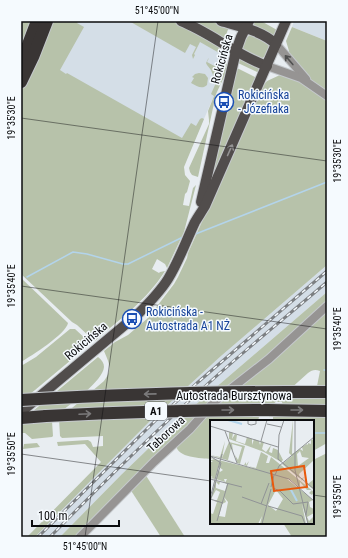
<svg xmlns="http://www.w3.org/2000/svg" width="348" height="558" viewBox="0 0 348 558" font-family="'Roboto Condensed',sans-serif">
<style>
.built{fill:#d4dee7}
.green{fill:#b7c2aa}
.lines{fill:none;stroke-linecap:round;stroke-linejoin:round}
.stream{stroke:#b3d4eb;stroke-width:1.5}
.minor-casing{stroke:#c5c9cd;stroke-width:10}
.major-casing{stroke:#c5c9cd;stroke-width:12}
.highway-casing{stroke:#c5c9cd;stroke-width:14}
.minor{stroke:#969493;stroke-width:8}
.major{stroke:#514d4c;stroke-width:10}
.highway{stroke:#393534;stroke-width:12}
.rail-casing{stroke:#7c7f82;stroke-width:3}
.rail{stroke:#f5fafe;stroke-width:1.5;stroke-dasharray:4.5;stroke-linecap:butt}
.highway-bridge-casing{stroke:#c5c9cd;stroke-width:14;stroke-linecap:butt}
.highway-bridge{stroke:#393534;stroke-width:12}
.oneway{stroke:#505050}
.oneway2{stroke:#939293}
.oneway3{stroke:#7b7a7b}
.ticks{fill:none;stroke:#0b0c0e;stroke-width:1;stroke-opacity:0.45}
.labels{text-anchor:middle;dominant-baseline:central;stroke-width:3;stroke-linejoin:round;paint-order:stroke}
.shield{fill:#f5fafe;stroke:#515356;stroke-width:1}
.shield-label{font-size:11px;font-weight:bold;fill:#0b0c0e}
.street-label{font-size:12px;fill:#0b0c0e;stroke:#f5fafe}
.transit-label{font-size:12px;fill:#164399;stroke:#f5fafe;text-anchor:start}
.inset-river{fill:none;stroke:#b3d4eb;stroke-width:2}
.inset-road{fill:none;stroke:#909396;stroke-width:1}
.view{fill:#e8590c;fill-opacity:0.15;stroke:#e8590c;stroke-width:2}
.inset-edge{fill:none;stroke:#0b0c0e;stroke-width:2}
.neatline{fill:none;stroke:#0b0c0e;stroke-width:1.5}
.ticks-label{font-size:10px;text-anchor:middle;fill:#0b0c0e}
</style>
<rect width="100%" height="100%" fill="#e8edf1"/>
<g class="built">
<path d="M62,21H145L219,47L224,58L226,68L191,149L44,65Z"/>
<path d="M294,21H327V41L292,27Z"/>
<path d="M327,265V292L179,419L122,474L60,537H35L151,420L221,356Z"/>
</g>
<g class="green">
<path d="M21,21H32L21,52Z"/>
<path d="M51,21H78L77,23L84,27L60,70L66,74L67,73L182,138L191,123L196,126L200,119L202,118L204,119L184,167L185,175L190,181L187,192L185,194L183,205L189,206L193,188L196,185L184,232L167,268L165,264L157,259L152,269L159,273L160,272L165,271C147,300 120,319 95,341L91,338L77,325L72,322L21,274V89L25,83Z"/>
<path d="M129,21H171L181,25L221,46L220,49L227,65L225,75L216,94L198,177L192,175L190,172L189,168L209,124V120L208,111L214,96L211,94L215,85V80L211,70L207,65L206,63L208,59L209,58L207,62L218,68L223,60L219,58L221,54L200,42L194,54L195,55L193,59L192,55L196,47L190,44L185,53Z"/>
<path d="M189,21H209L229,27L224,40Z"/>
<path d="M254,21H261L277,30L274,37L252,25Z"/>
<path d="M292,27L327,41V92L307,77L288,54L289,51L286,41Z"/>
<path d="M254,34L269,45C270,50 266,57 261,59L243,50C242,43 246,35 254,34Z"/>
<path d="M240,58L261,68L259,73L238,63Z"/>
<path d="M237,68L257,78L213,174V173Z"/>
<path d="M199,73L205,74L208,78L207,85C202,90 197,86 191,83L194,78L192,77L195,74Z"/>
<path d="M280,74C299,80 311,88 327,99V265L221,356L151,420L35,537H27L101,462L85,444L58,446L57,442L88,440L91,442L93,447L103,446V436L62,438L60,436L59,419L104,381C113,369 109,363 104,351L115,342L128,335L148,318L174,284L178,277L187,258L188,253L262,87L267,81L280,75Z"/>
<path d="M21,278L68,323C66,334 31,356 21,362Z"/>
<path d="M327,292V302L193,421L78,537H60L122,474L179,419Z"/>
<path d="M327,308V386H317L320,371C315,369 312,370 308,373L259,417L258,421H211V459C201,458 177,458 176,445L215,406Z"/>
<path d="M70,329H75L88,341L89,345L35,390L21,401V366L36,357Z"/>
<path d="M98,357C102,360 104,363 104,367C103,381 71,403 61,412C58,415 55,418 52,421L53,436L52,437L32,439L25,433H21V421Z"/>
<path d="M291,395L327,396V407L283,406L282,402H277L280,399H286Z"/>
<path d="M273,416H327V443L313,451V421H273Z"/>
<path d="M37,443L40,447L23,449L24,444Z"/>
<path d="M327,453V537H292L283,523H313V460Z"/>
<path d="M145,474L185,537H161L130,489Z"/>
</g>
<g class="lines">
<g class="stream">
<path d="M193,235L327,182"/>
<path d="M27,277L73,252L87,254L123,264H128L183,237"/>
<path d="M324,370H327"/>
<path d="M313,433H327"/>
</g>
<g class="minor-casing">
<g id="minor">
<path d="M276,44L306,79"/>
<path d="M267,66L301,78L327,96"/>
<path d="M80,537L154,462L190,429L214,402L269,359L327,306"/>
</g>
</g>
<g class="major-casing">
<g id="major">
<path d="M181,21C211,33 236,55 267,66"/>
<path d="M221,21C241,27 260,30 276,44"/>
<path d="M201,202L236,51L241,37L249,21"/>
<path d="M21,412L138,314C149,303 160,292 168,279C179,261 186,241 195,222C198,217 202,211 205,206L286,21"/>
</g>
</g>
<g class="highway-casing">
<g id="highway">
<path d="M21,63L37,21"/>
<path d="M21,82L33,57L47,21"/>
<path d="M287,392H327"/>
<path d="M267,410L327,411"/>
<path d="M21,418L46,416"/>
</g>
</g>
<use href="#minor" class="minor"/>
<use href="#major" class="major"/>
<use href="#highway" class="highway"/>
<g class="rail-casing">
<g id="rail">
<path d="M38,537L155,421L197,383L327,271"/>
<path d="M50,537C99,487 148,438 200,391C241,353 285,318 327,282"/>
</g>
</g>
<use href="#rail" class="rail"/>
<g class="highway-bridge-casing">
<g id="highway-bridge">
<path d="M21,400C110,395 198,392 287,392"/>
<path d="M46,416C120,412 193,410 267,410"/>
</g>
</g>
<use href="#highway-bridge" class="highway-bridge"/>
</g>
<defs><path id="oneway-shaft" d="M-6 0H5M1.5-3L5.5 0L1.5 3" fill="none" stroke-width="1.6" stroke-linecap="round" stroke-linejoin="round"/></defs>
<use class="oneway" href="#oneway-shaft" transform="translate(289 60) rotate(-130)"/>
<use class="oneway2" href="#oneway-shaft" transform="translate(230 150) rotate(-66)"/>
<g class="oneway3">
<use href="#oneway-shaft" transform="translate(150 394) rotate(179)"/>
<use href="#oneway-shaft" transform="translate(228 410)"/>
<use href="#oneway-shaft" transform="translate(297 410)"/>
<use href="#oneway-shaft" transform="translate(85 414) rotate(-3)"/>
</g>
<path class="ticks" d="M21,118L327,161M21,286L327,329M21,454L211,481M313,495L327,497M85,537L158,21"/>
<defs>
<g id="bus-ring" transform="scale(1)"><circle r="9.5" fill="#f5fafe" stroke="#1a4fb4" stroke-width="1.5"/><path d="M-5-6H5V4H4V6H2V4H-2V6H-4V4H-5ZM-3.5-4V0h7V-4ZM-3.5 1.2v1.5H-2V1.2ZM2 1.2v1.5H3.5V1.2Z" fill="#1a4fb4"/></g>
</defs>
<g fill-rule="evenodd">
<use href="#bus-ring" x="224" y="102"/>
<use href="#bus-ring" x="132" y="319"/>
</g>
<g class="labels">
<rect class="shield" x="145" y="402" width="22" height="18" rx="3"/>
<g class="shield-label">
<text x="156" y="411">A1</text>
</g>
<g class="street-label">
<text transform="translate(222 59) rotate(-74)">Rokicińska</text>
<text transform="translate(86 341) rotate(-40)">Rokicińska</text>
<text x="234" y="396">Autostrada Bursztynowa</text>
<text transform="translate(166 434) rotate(-43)">Taborowa</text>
</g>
<g class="transit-label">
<text x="238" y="95">Rokicińska<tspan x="238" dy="14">- Józefiaka</tspan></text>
<text x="146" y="312">Rokicińska -<tspan x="146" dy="14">Autostrada A1 NŻ</tspan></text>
</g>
</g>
<g transform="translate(210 420)">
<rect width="104" height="104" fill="#e8edf1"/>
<path d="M83,0L82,34L90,29L93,31L92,27L97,24L98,25V23L101,24V20L104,19V40L89,54L90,59L95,57L91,60L98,64L104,59V70L72,44L82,36L79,33ZM90,31L92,37L99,38L88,46L87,34ZM19,12L23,13L22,19L25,14L27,15L26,21L35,24L37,17L42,19V25L44,19L49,21L50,25L51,21L54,22L52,29L56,32L61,25L59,32L62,33L63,28L68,30L73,40L71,42L54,32L19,19ZM15,21L12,38L19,22L35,26L30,44L34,45L36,42V45L39,41L37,46L0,35L10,37ZM22,24L32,27L28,40L25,35L27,43L18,40L21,28L23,31ZM51,32L58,36L56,43H59L61,37L104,72L102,75L99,73L102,70H97L90,62V68L81,60L76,58L103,80L99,82L100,87L104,89V93L97,97L99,101L104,96V104H98L93,83L98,104L92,84L96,104H50L52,96L48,104H18L12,102L15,103L0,104V93L3,94L7,82L4,81L7,80L10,72L6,70L1,79L5,61L10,62L9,65L6,62V68L15,71L17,64L15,63L17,59H14L15,62L6,59L8,49L10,52L13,50L9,47V44L5,59L0,58L3,57L0,56V42H3L0,40H4L0,38L49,50L38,46L46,48ZM66,70L73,79L66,91L58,85ZM14,77L18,82L15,97L9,96L12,84L16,82Z" fill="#b7c2aa" fill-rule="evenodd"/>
<path class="inset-river" d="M18,0L32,4M80,68L87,81"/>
<path class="inset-road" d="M38,0V4L41,5L46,4V0M74,0L69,15L68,39L104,69M85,0V50L98,104M57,4L71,7M0,6L68,27M15,11L27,43M51,21L57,0M0,36L79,59L104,81M0,36L11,43L0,82M65,55L69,46L104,17M0,59L32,67M61,67L64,55M63,68L70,71L83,84L98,82L96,95M32,77L57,86M0,78L12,34M0,79L13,83M51,84L59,63M58,86L92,96L95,104M7,101L18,63M52,104L61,69"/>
<path class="view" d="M94,46L97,67L64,71L61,51Z"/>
<rect width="104" height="104" class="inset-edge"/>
</g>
<rect width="348" height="558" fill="none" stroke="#f5fafe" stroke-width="44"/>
<path d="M32 520v6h87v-6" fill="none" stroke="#0b0c0e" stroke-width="2"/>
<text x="38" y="520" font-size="12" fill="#0b0c0e" stroke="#f5fafe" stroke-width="3" paint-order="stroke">100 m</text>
<rect x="22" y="22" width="304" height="514" class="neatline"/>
<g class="ticks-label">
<text x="157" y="14">51°45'00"N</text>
<text transform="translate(11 118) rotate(-90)" y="4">19°35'30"E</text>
<text transform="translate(337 161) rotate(-90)" y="4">19°35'30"E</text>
<text transform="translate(11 286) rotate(-90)" y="4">19°35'40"E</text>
<text transform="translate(337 329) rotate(-90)" y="4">19°35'40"E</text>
<text transform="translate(11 454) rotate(-90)" y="4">19°35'50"E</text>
<text transform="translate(337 497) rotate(-90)" y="4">19°35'50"E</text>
<text x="85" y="550">51°45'00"N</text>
</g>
</svg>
